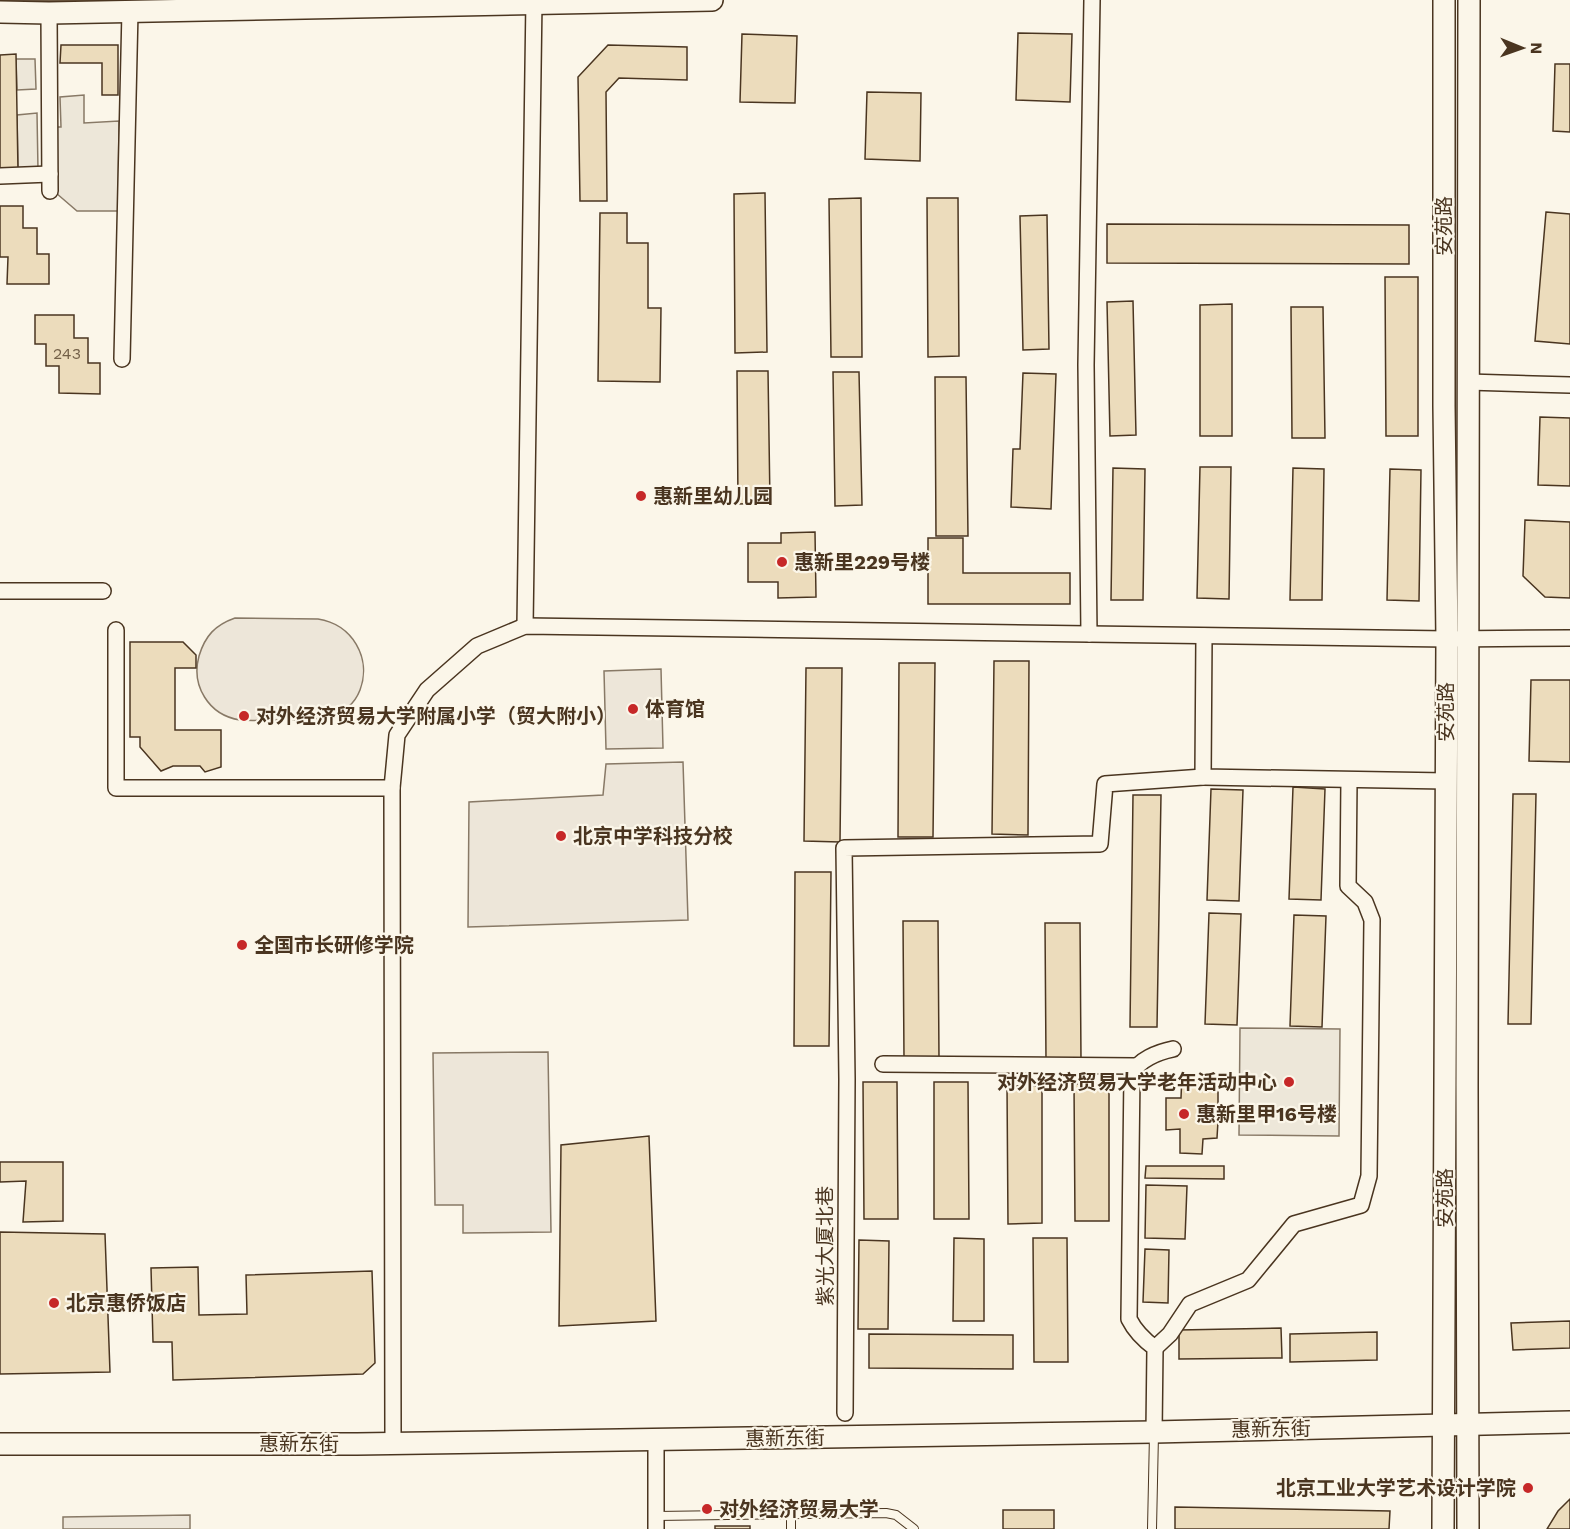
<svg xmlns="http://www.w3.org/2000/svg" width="1570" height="1529" viewBox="0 0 1570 1529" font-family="'Work Sans','Noto Sans SC',sans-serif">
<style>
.green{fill:#ede6d9;stroke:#887966;stroke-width:1.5}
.parking{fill:#ede7d9;stroke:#887966;stroke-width:1.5}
.building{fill:#ecdcbc;stroke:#4a3520;stroke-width:1.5}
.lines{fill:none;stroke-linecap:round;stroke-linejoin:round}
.lane-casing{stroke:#4a3520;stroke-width:10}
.street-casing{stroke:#4a3520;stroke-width:18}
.secondary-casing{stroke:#4a3520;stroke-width:24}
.lane{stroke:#fbf6e9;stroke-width:8}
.street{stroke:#fbf6e9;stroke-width:15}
.secondary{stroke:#fbf6e9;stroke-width:21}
.poi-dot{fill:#c62828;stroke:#fbf6e9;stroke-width:2}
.labels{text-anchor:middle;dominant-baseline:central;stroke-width:4.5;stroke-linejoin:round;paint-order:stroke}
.number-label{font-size:16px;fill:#725f47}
.street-label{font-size:20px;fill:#4a3520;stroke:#fbf6e9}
.poi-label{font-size:20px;font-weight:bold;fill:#4a3520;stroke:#fbf6e9;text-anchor:start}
</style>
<rect width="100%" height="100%" fill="#fbf6e9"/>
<g class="green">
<path d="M235,618L318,619C352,624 372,658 360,690C347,724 306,720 276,720C264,720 252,721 240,720C208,715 191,685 199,656C205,636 215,625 235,618Z"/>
<path d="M661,669L663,748L606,749L604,671Z"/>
<path d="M683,762L688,920L468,927L469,802L603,795L606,764Z"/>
<path d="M548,1052L551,1232L463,1233V1205H435L433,1053Z"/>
<path d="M190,1515V1529H63V1517Z"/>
</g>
<g class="parking">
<path d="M16,59H35L36,89L17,90Z"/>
<path d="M84,95V123L119,121L118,211H77L56,193L53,127H61L60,97Z"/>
<path d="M37,113L38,170L18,171L17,115Z"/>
<path d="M1240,1028L1340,1029L1339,1136L1239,1135Z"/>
</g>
<g class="building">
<rect x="0" y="0" width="102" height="3"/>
<path d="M1018,33L1072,34L1070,102L1016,100Z"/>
<path d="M742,34L797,36L795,103L740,102Z"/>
<path d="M61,45H118V95H102V63H60Z"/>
<path d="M608,45L687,47V80L619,78L606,92L607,201H580L578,77Z"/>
<path d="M16,54L18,171L0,172V55Z"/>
<path d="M1555,64H1570V132L1553,131Z"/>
<path d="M867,92L921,93L920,161L865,159Z"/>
<path d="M765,193L767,352L735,353L734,194Z"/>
<path d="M861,198L862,357H831L829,199Z"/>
<path d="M927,198H958L959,356L928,357Z"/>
<path d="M0,206H23V228H37V254H49V284H7L8,257H0Z"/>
<path d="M1546,212L1570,214V344L1535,341Z"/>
<path d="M600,213H627V243H648V308H661L660,382L598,381Z"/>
<path d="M1047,215L1049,349L1023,350L1020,216Z"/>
<path d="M1107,224L1409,225V264L1107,263Z"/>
<path d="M1385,277H1418V436H1386Z"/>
<path d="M1133,301L1136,435L1110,436L1107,302Z"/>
<path d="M1232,304V436H1200V305Z"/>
<path d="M1291,307H1323L1325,438H1292Z"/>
<path d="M35,315H74V338H88V363H100V394L59,393V366H46V344H35Z"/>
<path d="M737,371H768L770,503L738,504Z"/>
<path d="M833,372H859L862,505L835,506Z"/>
<path d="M1023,373L1056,374L1051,509L1011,507L1013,449H1020Z"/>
<path d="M935,377H966L968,536H936Z"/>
<path d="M1540,417L1570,418V486L1538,485Z"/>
<path d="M1200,467H1231L1229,599L1197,598Z"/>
<path d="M1113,468L1145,469L1143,600H1111Z"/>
<path d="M1293,468L1324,469L1322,600H1290Z"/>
<path d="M1390,469L1421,470L1419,601L1387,600Z"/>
<path d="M1525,520L1570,522V598L1545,597L1523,576Z"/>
<path d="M815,532L816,597L778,598V582H748V543H781V533Z"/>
<path d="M928,538H963V573H1070V604H928Z"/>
<path d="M130,642H183L196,655V668H175V730H221V767L205,772L200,766H173L161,771L140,747V737H130Z"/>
<path d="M994,661H1029L1028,835L992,834Z"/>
<path d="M899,663H935L933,837H898Z"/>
<path d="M806,668H842L840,842L804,841Z"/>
<path d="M1531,680H1570V762L1529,761Z"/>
<path d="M1293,787L1325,789L1321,900L1289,899Z"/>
<path d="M1211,789L1243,790L1239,901L1207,900Z"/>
<path d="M1513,794H1536L1531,1024H1508Z"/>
<path d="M1133,795H1161L1157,1027H1130Z"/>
<path d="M795,872H831L829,1046H794Z"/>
<path d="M1209,913L1241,914L1237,1025L1205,1024Z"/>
<path d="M1294,915L1326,916L1322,1027L1290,1026Z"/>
<path d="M903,921H938L939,1058H904Z"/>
<path d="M1045,923H1080L1081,1060H1046Z"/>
<path d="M1182,1074H1204V1088L1218,1089V1107L1201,1108V1120L1218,1121L1217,1138L1203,1139L1202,1154L1180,1153V1129L1166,1130V1098H1181Z"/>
<path d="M863,1082H897L898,1219H864Z"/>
<path d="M934,1082H968L969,1219H934Z"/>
<path d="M1074,1084H1109V1221H1075Z"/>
<path d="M1007,1086H1042V1223L1008,1224Z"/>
<path d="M649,1136L656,1321L559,1326L561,1145Z"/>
<path d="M0,1162H63V1221L23,1222L26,1181L0,1182Z"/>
<path d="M1146,1166H1224V1179L1145,1178Z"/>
<path d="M1146,1185L1187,1186L1185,1239L1145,1238Z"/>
<path d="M0,1232L105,1234L110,1372L0,1374Z"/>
<path d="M954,1238L984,1239V1321H953Z"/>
<path d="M1033,1238H1067L1068,1362H1034Z"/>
<path d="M859,1240L889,1241L888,1329H858Z"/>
<path d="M1145,1249L1169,1250L1168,1303L1143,1302Z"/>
<path d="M198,1267L199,1315L247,1314L246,1275L372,1271L375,1363L363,1374L173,1380L172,1342H153L151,1268Z"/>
<path d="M1570,1321V1348L1513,1350L1511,1323Z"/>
<path d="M1281,1328L1282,1358L1179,1359V1330Z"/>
<path d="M1377,1332V1360L1290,1362V1334Z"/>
<path d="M869,1334L1013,1335V1369L869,1368Z"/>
<path d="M1570,1499V1529H1547L1558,1511Z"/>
<path d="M1175,1507L1390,1511L1389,1529H1175Z"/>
<rect x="1003" y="1510" width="51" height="19"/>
<rect x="715" y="1526" width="35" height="3"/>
</g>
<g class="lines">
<g class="lane-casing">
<g id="lane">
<path d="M791,1515V1529"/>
<path d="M656,1516L886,1513L896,1515L914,1529"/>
<path d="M1152,1529L1154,1434"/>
</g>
</g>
<g class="street-casing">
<g id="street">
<path d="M49,13L50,191"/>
<path d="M0,176L50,174"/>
<path d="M122,359L130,11"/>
<path d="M1468,382L1570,385"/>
<path d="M0,591H103"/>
<path d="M525,626L534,0"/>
<path d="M116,630V788H392"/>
<path d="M1089,634L1086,365L1092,0"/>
<path d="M1204,636L1203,777L1446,781"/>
<path d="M883,1064L1136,1066"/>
<path d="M1155,1348L1170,1334L1190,1304L1248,1280L1294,1224L1361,1205L1369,1176L1372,920L1365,902L1348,886L1349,780"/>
<path d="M845,1413L847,1079L844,848L1100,844L1105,784L1203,777"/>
<path d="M1154,1432L1155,1348C1144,1340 1135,1331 1129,1319L1132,1074C1138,1060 1158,1052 1173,1049"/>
<path d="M393,1444L392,788L397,735L427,690L477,646L525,626L1447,639L1570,638"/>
<path d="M656,1529V1440"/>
</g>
</g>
<g class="secondary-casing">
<g id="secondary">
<path d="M0,12L49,13L712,0"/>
<path d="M0,1444H357L1154,1432L1570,1422"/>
<path d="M1443,1529L1447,639L1444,406V0"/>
<path d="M1468,1529L1467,1086L1469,0"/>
</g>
</g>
<use href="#lane" class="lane"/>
<use href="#street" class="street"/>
<use href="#secondary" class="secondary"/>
</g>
<g class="poi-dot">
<circle cx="641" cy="496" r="6"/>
<circle cx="782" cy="562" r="6"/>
<circle cx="633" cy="709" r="6"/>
<circle cx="244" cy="716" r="6"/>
<circle cx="561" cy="836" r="6"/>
<circle cx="242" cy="945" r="6"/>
<circle cx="1289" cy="1082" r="6"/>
<circle cx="1184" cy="1114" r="6"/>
<circle cx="54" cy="1303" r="6"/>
<circle cx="1528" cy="1488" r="6"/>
<circle cx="707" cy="1509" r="6"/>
</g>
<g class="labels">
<g class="number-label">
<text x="67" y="353">243</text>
</g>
<g class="street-label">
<text transform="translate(1444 226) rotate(-90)">安苑路</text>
<text transform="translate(1446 712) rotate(-90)">安苑路</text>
<text transform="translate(1445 1198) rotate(-90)">安苑路</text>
<text transform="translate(825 1246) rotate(-90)">紫光大厦北巷</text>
<text transform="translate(1271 1429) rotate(-1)">惠新东街</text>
<text transform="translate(785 1438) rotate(-1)">惠新东街</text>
<text x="299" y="1444">惠新东街</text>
</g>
<g class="poi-label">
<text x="653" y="496">惠新里幼儿园</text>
<text x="794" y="562">惠新里229号楼</text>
<text x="645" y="709">体育馆</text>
<text x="256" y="716">对外经济贸易大学附属小学（贸大附小）</text>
<text x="573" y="836">北京中学科技分校</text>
<text x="254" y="945">全国市长研修学院</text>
<text x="1277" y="1082" text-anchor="end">对外经济贸易大学老年活动中心</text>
<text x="1196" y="1114">惠新里甲16号楼</text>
<text x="66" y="1303">北京惠侨饭店</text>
<text x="1516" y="1488" text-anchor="end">北京工业大学艺术设计学院</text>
<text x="719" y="1509">对外经济贸易大学</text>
</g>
</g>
<g transform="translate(1522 48) rotate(91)" stroke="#fbf6e9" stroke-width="4.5" paint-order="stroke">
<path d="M0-4.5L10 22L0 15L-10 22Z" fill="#4a3520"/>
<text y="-9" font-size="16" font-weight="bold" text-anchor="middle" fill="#4a3520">N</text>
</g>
</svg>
